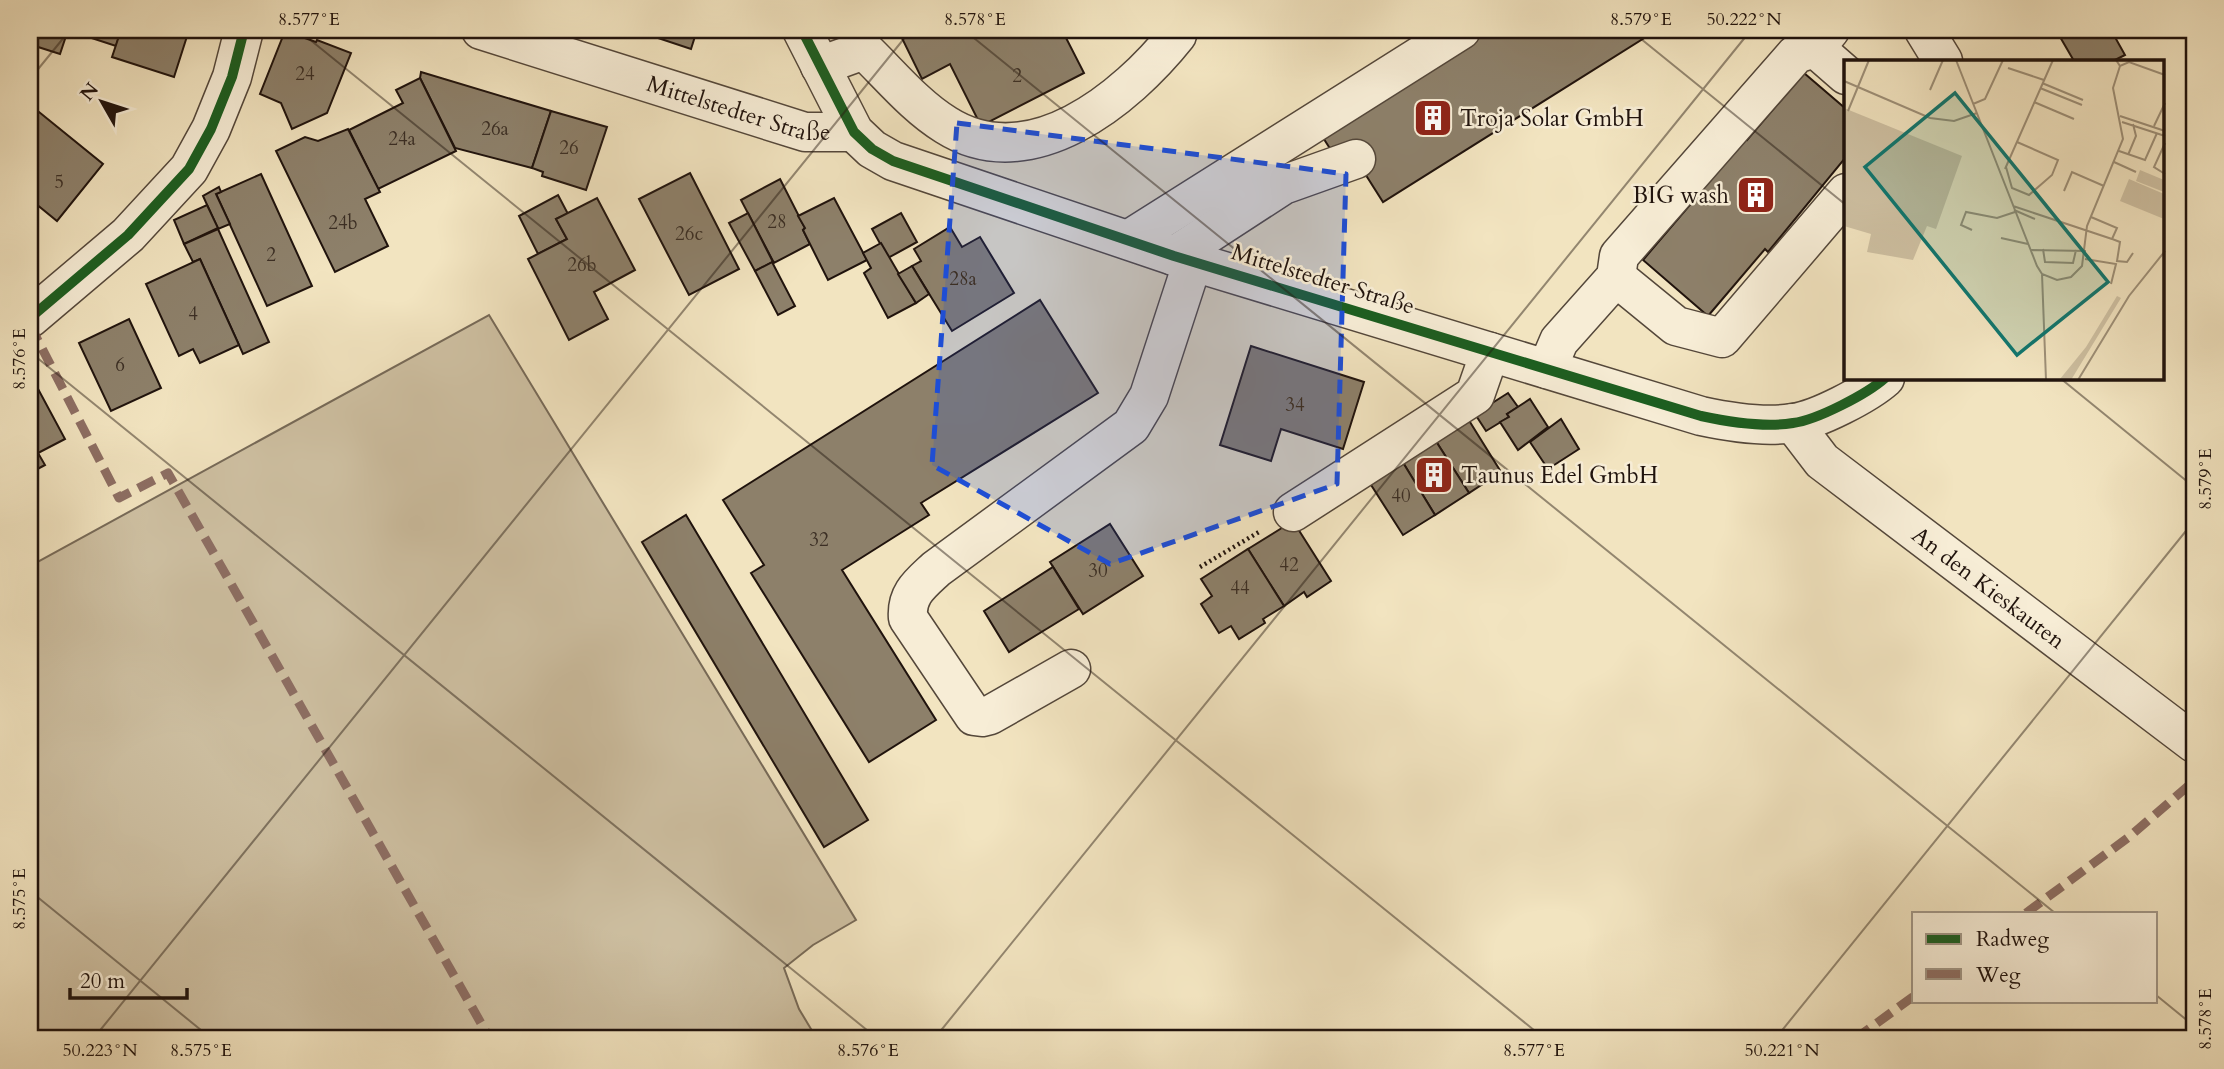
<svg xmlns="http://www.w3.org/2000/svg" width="2224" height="1069" viewBox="0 0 2224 1069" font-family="Cardo,serif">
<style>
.green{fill:#cec0a2;stroke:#776a58;stroke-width:2}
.building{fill:#8d806a;stroke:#20130d;stroke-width:2}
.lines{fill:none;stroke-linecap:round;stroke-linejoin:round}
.minor-casing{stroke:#54473a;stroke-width:41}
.path{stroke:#20130d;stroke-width:4.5;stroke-dasharray:2 3.5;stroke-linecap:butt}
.minor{stroke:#f7edd6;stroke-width:38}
.quiet{stroke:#8d6e63;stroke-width:9;stroke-dasharray:18 9;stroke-linecap:butt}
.cycleway-casing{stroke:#f7edd6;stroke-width:15}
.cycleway{stroke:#1b5e20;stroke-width:10}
.marked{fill:#1d4ed8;fill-opacity:0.2;stroke:#1d4ed8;stroke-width:5;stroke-dasharray:14 9;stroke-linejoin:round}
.ticks{fill:none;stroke:#20130d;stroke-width:2;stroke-opacity:0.45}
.labels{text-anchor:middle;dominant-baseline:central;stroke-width:5;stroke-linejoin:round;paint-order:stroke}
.number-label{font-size:19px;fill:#3b2e24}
.street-label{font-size:23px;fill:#20130d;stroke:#f7edd6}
.poi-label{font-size:23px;fill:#20130d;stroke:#f7edd6;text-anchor:start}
.inset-road{fill:none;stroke:#9e9078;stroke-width:2}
.view{fill:#0f766e;fill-opacity:0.15;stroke:#0f766e;stroke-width:3.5}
.inset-edge{fill:none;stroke:#20130d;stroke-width:3.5}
.neatline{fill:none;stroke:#20130d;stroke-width:2.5}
.ticks-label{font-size:18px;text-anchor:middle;fill:#20130d}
</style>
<rect width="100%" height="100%" fill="#f2e4c0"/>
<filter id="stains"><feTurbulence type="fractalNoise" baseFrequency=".00286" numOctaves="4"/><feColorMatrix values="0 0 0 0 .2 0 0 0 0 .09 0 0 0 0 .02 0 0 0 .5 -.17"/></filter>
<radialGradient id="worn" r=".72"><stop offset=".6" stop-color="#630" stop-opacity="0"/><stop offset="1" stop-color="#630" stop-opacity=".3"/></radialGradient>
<path class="green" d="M489,315L856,920L813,945L784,968L799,1009L817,1039H30V566Z"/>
<g class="building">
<path d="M40,30H68L60,54L35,46Z"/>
<path d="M67,30H121L116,46Z"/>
<path d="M121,30H189L174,77L112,57Z"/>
<path d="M634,30H697L691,49Z"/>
<path d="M898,30H1062L1084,73L981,126L950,64L922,79Z"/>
<path d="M1477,30H1657L1383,202L1350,150L1336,158L1322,136Z"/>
<path d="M2056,30H2111L2125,55L2113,61H2074Z"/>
<path d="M285,31L316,42L317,40L351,53L327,113L292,129L281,103L260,94Z"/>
<path d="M421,72L551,111L532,168L455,148L420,78Z"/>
<path d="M1804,73L1846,109V157L1768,252L1765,249L1708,316L1643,260L1700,193L1698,191L1744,137L1747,140Z"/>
<path d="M420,78L456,151L378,189L349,130L403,103L396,90Z"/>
<path d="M551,111L607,127L586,190L542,176L543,172L532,168Z"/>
<path d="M39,112L103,164L57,221L30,199V123Z"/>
<path d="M348,129L380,192L365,199L388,246L335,272L276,151L305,137L318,141Z"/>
<path d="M690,173L739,269L689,295L639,199Z"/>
<path d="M261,174L312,286L267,306L216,194Z"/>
<path d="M780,179L805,228L803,230L810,244L774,263L741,200Z"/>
<path d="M219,187L221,192L216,194L230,224L218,229L203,196Z"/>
<path d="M558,195L568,214L556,219L567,239L538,254L519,216Z"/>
<path d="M597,198L635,270L594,292L608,319L569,340L528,259L567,239L556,219Z"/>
<path d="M834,198L867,260L828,280L803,230L805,228L798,216Z"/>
<path d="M207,205L218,228L184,244L174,220Z"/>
<path d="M748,213L773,262L755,271L729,223Z"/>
<path d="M901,213L917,242L888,258L872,229Z"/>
<path d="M950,227L962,247L980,237L1014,293L952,331L912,266L921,261L914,249Z"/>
<path d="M218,229L269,342L243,354L200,259L193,262L184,244Z"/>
<path d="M881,243L916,303L888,318L864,273L871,268L863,253Z"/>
<path d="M200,259L239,345L200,363L193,349L179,356L146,284Z"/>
<path d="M772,262L795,306L778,315L755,271Z"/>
<path d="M912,266L929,294L916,303L898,274Z"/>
<path d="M1040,300L1098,393L921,503L929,515L842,570L936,720L869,762L751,573L764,565L723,500Z"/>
<path d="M129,319L161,388L111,411L79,343Z"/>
<path d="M1251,346L1364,382L1343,449L1281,429L1271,461L1220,445Z"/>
<path d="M30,374L65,439L38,453L45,465L30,473Z"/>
<path d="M1508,393L1518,407L1507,414L1509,417L1486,431L1475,414Z"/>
<path d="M1530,399L1548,427L1518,450L1500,422L1509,417L1507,414Z"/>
<path d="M1465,414L1501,472L1469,493L1432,435Z"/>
<path d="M1561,419L1579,449L1548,469L1530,442Z"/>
<path d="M1432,435L1469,493L1435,515L1399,456Z"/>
<path d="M1399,456L1435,515L1403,535L1366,477Z"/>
<path d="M686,515L868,820L824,847L642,542Z"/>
<path d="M1293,521L1331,581L1307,597L1304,592L1284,606L1248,549Z"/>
<path d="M1110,524L1143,576L1083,614L1050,562Z"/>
<path d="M1248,549L1284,606L1263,619L1265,623L1239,639L1231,626L1219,633L1201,604L1212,596L1201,579Z"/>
<path d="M1053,567L1079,609L1009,652L984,611Z"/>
</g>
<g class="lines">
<g class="minor-casing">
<g id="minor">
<path id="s1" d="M481,30L805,132H854"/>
<path d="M802,30L854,132L872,149L893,161L1174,256L1701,416C1729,422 1764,428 1793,423C1817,420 1867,394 1885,378"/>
<path d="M1924,30L1943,61"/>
<path d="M1815,48L1846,75"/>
<path d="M820,66L864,50C890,75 915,106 946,125C1030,178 1126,99 1177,35L1178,30"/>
<path d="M1128,240L1461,30"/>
<path d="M1174,256L1283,185L1356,159"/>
<path d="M1616,277L1676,326L1722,338L1846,193"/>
<path d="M30,318L128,235L189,169L211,129L232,77L244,30"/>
<path d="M1547,369L1559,341L1616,277L1619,256L1796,54L1815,48L1830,30"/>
<path id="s2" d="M1793,423L1822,461L2194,743"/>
<path d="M1293,512L1475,395L1490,352"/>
<path d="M1071,669L990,715L982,717L974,716L908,618C906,594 920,584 936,569L1131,426L1149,396L1193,261"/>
</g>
</g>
<path class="path" d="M1200,567L1259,532"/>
<use href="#minor" class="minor"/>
<g class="quiet">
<path d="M30,325L119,498L168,473L490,1039"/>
<path d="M2026,913L2129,837L2194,781"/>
<path d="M1855,1039L1914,996"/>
</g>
<g class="cycleway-casing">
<g id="cycleway">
<path d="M802,30L854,132L872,149L893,161L1174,256L1701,416C1729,422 1764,428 1793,423C1817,420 1867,394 1885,378"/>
<path d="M30,318L128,235L189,169L211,129L232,77L244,30"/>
</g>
</g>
<use href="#cycleway" class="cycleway"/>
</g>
<path class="marked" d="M957,123L1346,174L1337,484L1110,564L932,465Z"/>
<path class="ticks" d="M298,30L1545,1039M964,30L2055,913M1630,30L1846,205M30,79L70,30M30,352L878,1039M2060,378L2194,487M30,891L212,1039M2156,995L2194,1026M93,1039L911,30M934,1039L1751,30M1775,1039L2194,521"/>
<defs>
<g id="building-square" transform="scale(2.0125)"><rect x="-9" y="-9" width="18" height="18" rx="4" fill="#8f2418" stroke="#f7edd6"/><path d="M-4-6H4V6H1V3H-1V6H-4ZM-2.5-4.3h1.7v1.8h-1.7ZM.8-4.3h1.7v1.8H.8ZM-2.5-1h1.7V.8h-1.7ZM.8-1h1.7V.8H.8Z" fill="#fff"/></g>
</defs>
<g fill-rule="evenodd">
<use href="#building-square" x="1433" y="118"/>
<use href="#building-square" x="1756" y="195"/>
<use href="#building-square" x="1434" y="475"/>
</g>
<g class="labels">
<g class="number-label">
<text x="305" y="74">24</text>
<text x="1017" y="76">2</text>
<text x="495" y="129">26a</text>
<text x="402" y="139">24a</text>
<text x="569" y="148">26</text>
<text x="59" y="182">5</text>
<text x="777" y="222">28</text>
<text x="343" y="223">24b</text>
<text x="689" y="234">26c</text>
<text x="271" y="255">2</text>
<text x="582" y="265">26b</text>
<text x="963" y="279">28a</text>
<text x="193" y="314">4</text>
<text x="120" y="365">6</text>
<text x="1295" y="405">34</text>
<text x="1401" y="496">40</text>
<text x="819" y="540">32</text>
<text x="1289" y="565">42</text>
<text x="1098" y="571">30</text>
<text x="1240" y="588">44</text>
</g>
<g class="street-label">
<text stroke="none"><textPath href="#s1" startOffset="270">Mittelstedter Straße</textPath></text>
<text transform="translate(1323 279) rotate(17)">Mittelstedter Straße</text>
<text stroke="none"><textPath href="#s2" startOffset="257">An den Kieskauten</textPath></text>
</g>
<g class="poi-label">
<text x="1460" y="118">Troja Solar GmbH</text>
<text x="1729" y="195" text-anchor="end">BIG wash</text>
<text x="1461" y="475">Taunus Edel GmbH</text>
</g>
</g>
<g transform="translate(1844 60)">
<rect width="320" height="320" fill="#f2e4c0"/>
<path d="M0,48L118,96L92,169L83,166L69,200L23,192L27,174L0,166ZM296,110L320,120V132L292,121ZM285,119L320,134V159L276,141ZM273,236L277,238L227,320H209L216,319L242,287Z" fill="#cec0a2"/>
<path class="inset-road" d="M112,0L193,206L198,214L213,220L227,217L238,206L243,166L279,79L269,28L276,6M272,0L276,6L285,2L321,15M164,8L200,20M0,21L86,58L110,61L133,53M198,23L239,40M196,28L238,45M86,30L99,0M190,42L230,59M129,44L141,39L159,0M4,51L25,0M276,56L321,71M278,62L321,76M310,66L321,43M321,83L310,107L321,114M275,91L301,100L313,73M284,95L292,76L289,64M270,102L292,112M162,107L168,128L185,135L208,115L214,100L173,82M161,109L209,0M220,131L228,112L260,126M169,146L268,179M170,150L191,159M247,157L273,168L268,179L276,182L273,201L283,202L289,193M128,170L117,165L122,152L153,158L171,152M157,178L184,184M199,189L201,202L229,203L232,190M186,190L242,191M241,199L272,204L267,224M198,214L202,320M234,320L285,236L321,191"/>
<path class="view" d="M111,33L264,222L173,295L21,107Z"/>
<rect width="320" height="320" class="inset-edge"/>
</g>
<rect width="2224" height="1069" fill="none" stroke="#f2e4c0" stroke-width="77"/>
<rect x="1912" y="912" width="245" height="91" fill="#f7edd6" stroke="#a19686" stroke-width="2"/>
<rect x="1926" y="934" width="35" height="10" fill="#1b5e20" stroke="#a19686" stroke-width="2"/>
<text x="1976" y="946" font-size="21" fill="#20130d">Radweg</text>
<rect x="1926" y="969" width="35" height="10" fill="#8d6e63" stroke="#a19686" stroke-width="2"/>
<text x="1976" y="982" font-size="21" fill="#20130d">Weg</text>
<g transform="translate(102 102) rotate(309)" stroke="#f7edd6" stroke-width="5" paint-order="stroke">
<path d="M0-5L12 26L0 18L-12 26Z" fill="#20130d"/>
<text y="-10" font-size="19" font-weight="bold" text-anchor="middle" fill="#20130d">N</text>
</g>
<path d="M70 988v10h117v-10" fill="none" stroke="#20130d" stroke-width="3.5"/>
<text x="80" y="988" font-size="21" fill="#20130d" stroke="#f7edd6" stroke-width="5" paint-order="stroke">20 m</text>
<rect x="38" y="38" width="2148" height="992" class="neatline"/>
<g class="ticks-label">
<text x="309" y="25">8.577°E</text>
<text x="975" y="25">8.578°E</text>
<text x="1641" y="25">8.579°E</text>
<text x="1744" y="25">50.222°N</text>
<text transform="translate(19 359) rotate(-90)" y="6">8.576°E</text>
<text transform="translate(2205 479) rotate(-90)" y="6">8.579°E</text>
<text transform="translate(19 899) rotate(-90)" y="6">8.575°E</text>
<text transform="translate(2205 1019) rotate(-90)" y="6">8.578°E</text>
<text x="100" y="1056">50.223°N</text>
<text x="201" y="1056">8.575°E</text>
<text x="868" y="1056">8.576°E</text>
<text x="1534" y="1056">8.577°E</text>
<text x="1782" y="1056">50.221°N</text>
</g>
<rect width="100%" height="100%" filter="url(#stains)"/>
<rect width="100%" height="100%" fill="url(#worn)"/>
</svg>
